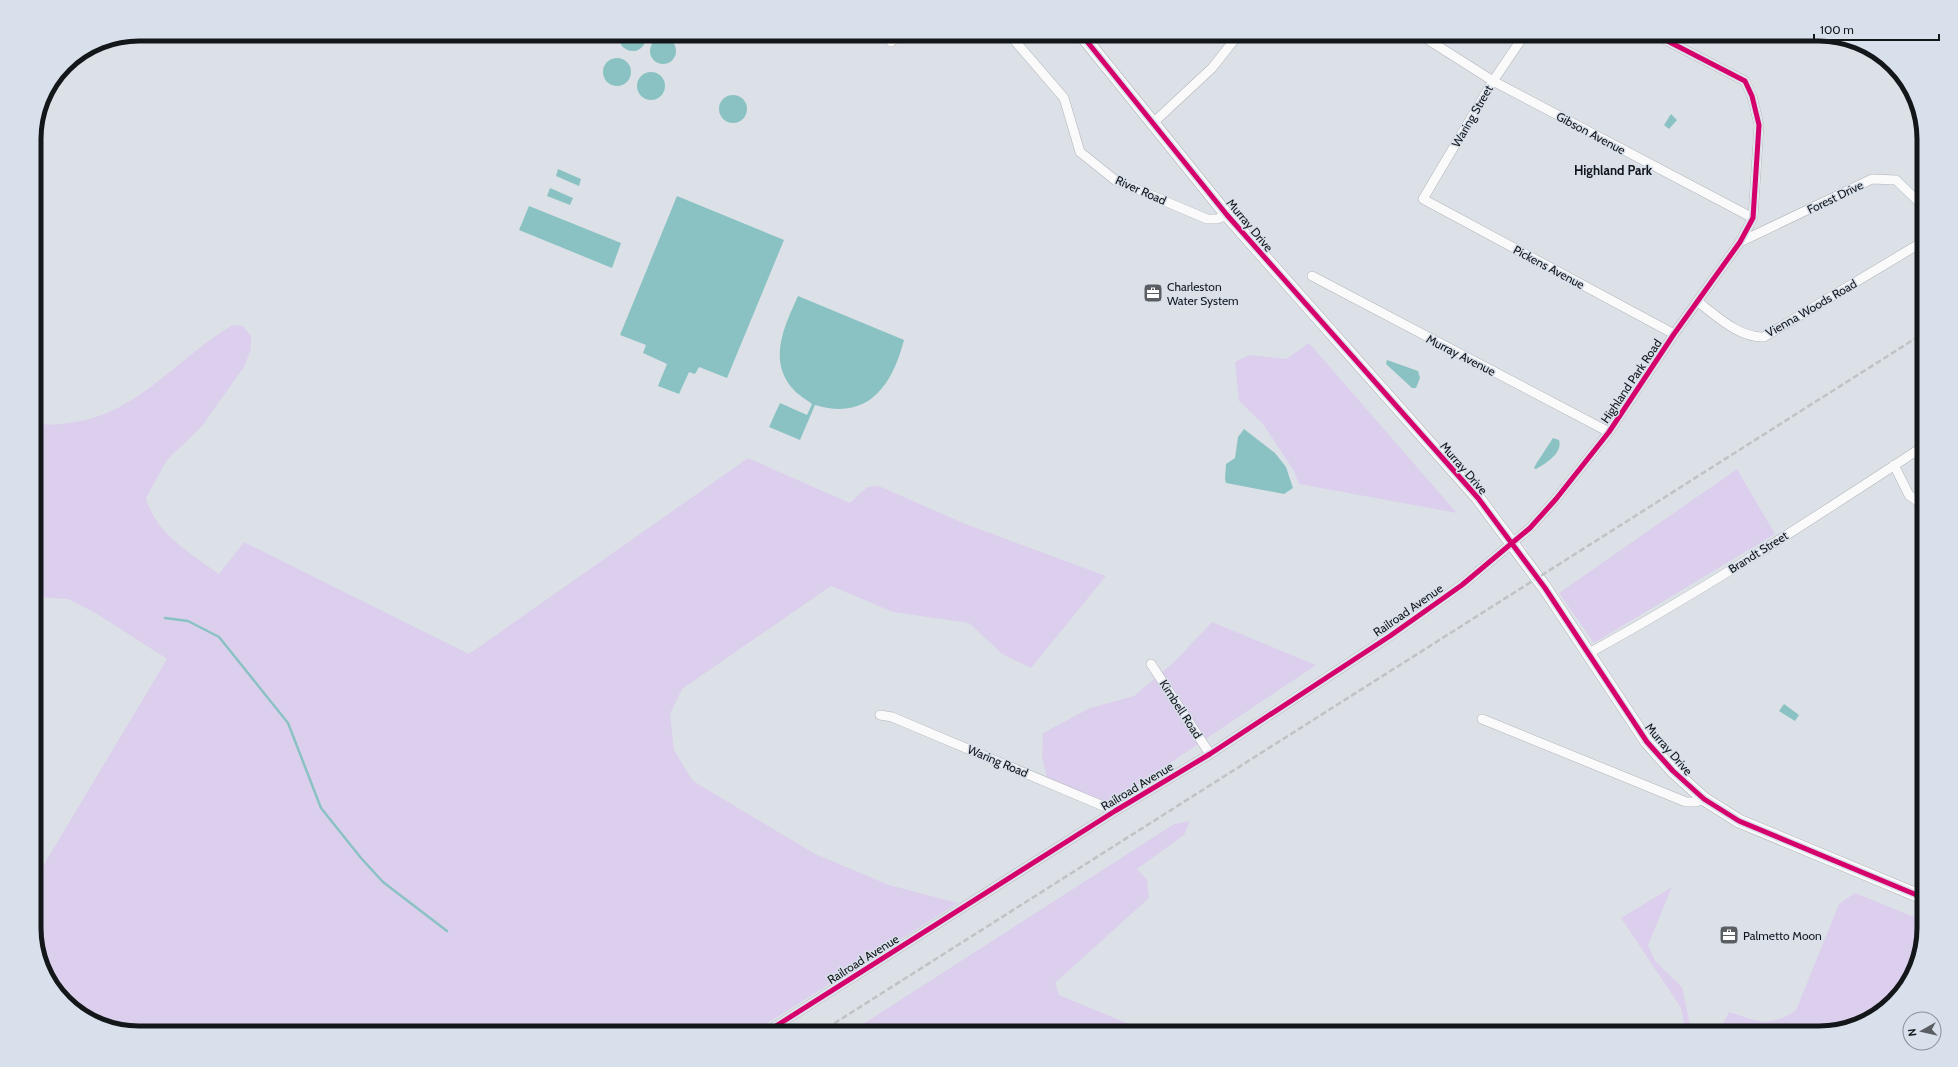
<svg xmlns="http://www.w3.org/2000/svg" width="1958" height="1067" viewBox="0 0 1958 1067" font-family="Cabin,sans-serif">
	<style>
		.green { fill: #dccfed }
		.water { fill: #8ac2c3 }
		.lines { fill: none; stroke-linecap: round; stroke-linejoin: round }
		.stream { stroke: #8ac2c3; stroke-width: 2.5 }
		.street-casing { stroke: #b1b4b9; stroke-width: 10 }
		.secondary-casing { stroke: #b1b4b9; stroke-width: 14 }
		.street { stroke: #fafafb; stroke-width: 9 }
		.secondary { stroke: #fafafb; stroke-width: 13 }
		.rail { stroke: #c0c2c3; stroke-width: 2.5; stroke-dasharray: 6 3; stroke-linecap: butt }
		.cycleway-casing { stroke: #d8e1eb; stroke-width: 8 }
		.cycleway { stroke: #d6006c; stroke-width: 5 }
		.labels { text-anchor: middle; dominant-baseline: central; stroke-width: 3; stroke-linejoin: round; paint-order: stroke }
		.street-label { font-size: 12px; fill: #14171a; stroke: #d8e1eb }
		.poi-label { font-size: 12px; fill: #14171a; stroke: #d8e1eb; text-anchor: start }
		.neighbourhood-label { font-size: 13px; font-weight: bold; fill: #14171a; stroke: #d8e1eb }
		.rim { fill: none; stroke: #14171a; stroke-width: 5 }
	</style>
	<rect width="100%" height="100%" fill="#dce1e7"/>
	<!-- green -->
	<path class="green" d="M233,325l10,1 8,10v13l-7,18 -42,59 -35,34 -21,38c10,36 44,55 73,76l25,-32 225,112 279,-196 102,45 17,-16 12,-1 84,37 143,53 -75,92 -29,-14 -33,-31 -76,-11 -62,-26 -149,103 -12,25 4,36 19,31 122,73 74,31 69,18 -206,130h-612l-47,-11 -41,-36 -18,-51v-54l133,-222 -70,-45 -29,-15 -34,-2v-175c12,4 21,3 33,1 69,-6 110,-66 166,-98z
		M1309,343l148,170 -158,-29 -5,-13 -31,-47 -24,-23 -4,-39 14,-7 37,4z
		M1737,469l38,65 -181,109 -35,-50z
		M1212,622l104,43 -204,137h-7l-58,-24 -5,-20 1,-25 47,-25 44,-12 40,-34z
		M1190,821l-6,14 -47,34 10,11 2,18 -94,85 4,12 92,38h-302l325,-209z
		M1672,887l-24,58 7,16 27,26 10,46h-6l-5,-25 -60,-90z
		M1855,893l69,28 -11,53 -42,45 -52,14h-101l11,-21c30,9 39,17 67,-2l43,-106z"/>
	<!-- water -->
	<path class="water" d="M620,34h25c3,16 -14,23 -24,11z
		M650 51a13 13 0 1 1 26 0a13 13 0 1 1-26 0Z
		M603 72a14 14 0 1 1 28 0a14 14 0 1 1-28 0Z
		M637 86a14 14 0 1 1 28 0a14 14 0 1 1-28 0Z
		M719 109a14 14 0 1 1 28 0a14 14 0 1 1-28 0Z
		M1671,114l6,6 -8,9 -5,-4z
		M558,169l23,10 -2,7 -23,-10z
		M550,188l23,10 -3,7 -23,-9z
		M677,196l107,44 -57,138 -28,-11 -4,7 -6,-2 -10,22 -21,-8 9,-22 -24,-11 3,-8 -26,-10z
		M529,206l92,37 -9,25 -93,-38z
		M798,296l106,44c-12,46 -36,81 -89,65l-15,35 -31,-13 11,-24 27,12 5,-11c-6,-5 -14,-9 -19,-15 -26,-29 -8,-64 5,-93z
		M1387,360l31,11 2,7 -4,10h-4l-26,-24z
		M1244,429l31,24 11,14 7,21 -9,6 -58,-11 -1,-4 1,-15 9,-6 3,-21z
		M1553,438l6,2c4,13 -13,23 -23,29l-2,-1 2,-4z
		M1784,704l15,11 -4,6 -16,-10z"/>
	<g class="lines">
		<!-- stream -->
		<path class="stream" d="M165,618l23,3 31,16 69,86 33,85 40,50 22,24 64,49"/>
		<!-- street casing -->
		<g class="street-casing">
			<path id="street" d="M1009,34l55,64 16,54 35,28 92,39h10l10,-4
				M1419,34l74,47 260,137
				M1525,34l-32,47 -70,118 251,135
				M891,42l8,-8
				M1153,123l59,-55 27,-34
				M1740,242l132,-63 24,1 28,27
				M1312,276l297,156
				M1698,302c19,14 41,36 66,35l160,-96
				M1894,465l15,30 15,11
				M1589,653c115,-63 225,-135 335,-207
				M1151,664l59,90
				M880,715l12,2 223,94
				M1482,719l204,83h10l8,-3
				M765,1033l350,-222 95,-57 180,-118 72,-51 68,-57 26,-29 53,-67 65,-98 66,-92 13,-24 6,-93 -7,-29 -7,-15 -91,-47"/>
		</g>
		<!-- secondary casing -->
		<g class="secondary-casing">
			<path id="secondary" d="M1081,34l146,181 251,283 67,90 102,154 26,29 31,28 35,22 185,77"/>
		</g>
		<!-- street -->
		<use href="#street" class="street"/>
		<!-- secondary -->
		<use href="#secondary" class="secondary"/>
		<!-- rail -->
		<path class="rail" d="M819,1033l1105,-700"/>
		<!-- cycleway casing -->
		<g class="cycleway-casing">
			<path id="cycleway" d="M1081,34l146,181 251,283 67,90 102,154 26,29 31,28 35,22 185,77
				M765,1033l350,-222 95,-57 180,-118 72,-51 68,-57 26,-29 53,-67 65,-98 66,-92 13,-24 6,-93 -7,-29 -7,-15 -91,-47"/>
		</g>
		<!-- cycleway -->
		<use href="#cycleway" class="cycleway"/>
	</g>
	<!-- icons -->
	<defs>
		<g id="office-square" transform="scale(1)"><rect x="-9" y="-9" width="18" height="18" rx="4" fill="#5a5e62" stroke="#d8e1eb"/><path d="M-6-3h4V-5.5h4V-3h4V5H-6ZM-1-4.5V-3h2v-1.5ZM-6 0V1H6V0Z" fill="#fff"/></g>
	</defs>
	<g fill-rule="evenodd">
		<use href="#office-square" x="1153" y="293"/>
		<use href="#office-square" x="1729" y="935"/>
	</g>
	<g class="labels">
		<!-- street labels -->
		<g class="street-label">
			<text transform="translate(1472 116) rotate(-60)">Waring Street</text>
			<text transform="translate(1591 133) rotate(28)">Gibson Avenue</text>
			<text transform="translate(1141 190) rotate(24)">River Road</text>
			<text transform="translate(1835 197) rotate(-26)">Forest Drive</text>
			<text transform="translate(1250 225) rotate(50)">Murray Drive</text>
			<text transform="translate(1549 267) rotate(28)">Pickens Avenue</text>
			<text transform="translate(1811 308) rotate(-30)">Vienna Woods Road</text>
			<text transform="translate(1461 355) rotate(27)">Murray Avenue</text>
			<text transform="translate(1631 381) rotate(-56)">Highland Park Road</text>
			<text transform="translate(1464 468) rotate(49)">Murray Drive</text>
			<text transform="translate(1758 552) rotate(-32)">Brandt Street</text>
			<text transform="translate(1408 610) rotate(-35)">Railroad Avenue</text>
			<text transform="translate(1181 709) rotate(57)">Kimbell Road</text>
			<text transform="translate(1669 749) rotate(49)">Murray Drive</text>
			<text transform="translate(998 761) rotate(23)">Waring Road</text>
			<text transform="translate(1137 786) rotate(-31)">Railroad Avenue</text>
			<text transform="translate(863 959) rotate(-32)">Railroad Avenue</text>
		</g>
		<!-- poi labels -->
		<g class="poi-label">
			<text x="1167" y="286">Charleston<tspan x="1167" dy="14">Water System</tspan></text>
			<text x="1743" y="935">Palmetto Moon</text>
		</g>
		<!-- neighbourhood labels -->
		<g class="neighbourhood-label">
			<text x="1613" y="170">Highland Park</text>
		</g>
	</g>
	<!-- crop -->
	<path d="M0 0H1958V1067H0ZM139 41H1819A98 98 0 0 1 1917 139V928A98 98 0 0 1 1819 1026H139A98 98 0 0 1 41 928V139A98 98 0 0 1 139 41Z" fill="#d8e1eb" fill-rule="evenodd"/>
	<path class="rim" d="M139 41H1819A98 98 0 0 1 1917 139V928A98 98 0 0 1 1819 1026H139A98 98 0 0 1 41 928V139A98 98 0 0 1 139 41Z"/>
	<!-- north arrow -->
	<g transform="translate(1922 1031) rotate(262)"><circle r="19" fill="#d8e1eb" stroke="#8a9097"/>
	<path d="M0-3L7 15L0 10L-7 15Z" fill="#5a5e62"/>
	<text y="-6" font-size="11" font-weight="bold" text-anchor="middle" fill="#14171a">N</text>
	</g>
	<!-- scale -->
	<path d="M1814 34v6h125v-6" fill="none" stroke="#14171a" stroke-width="2"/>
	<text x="1820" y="34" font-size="12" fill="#14171a" stroke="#d8e1eb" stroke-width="3" paint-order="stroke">100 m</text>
</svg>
